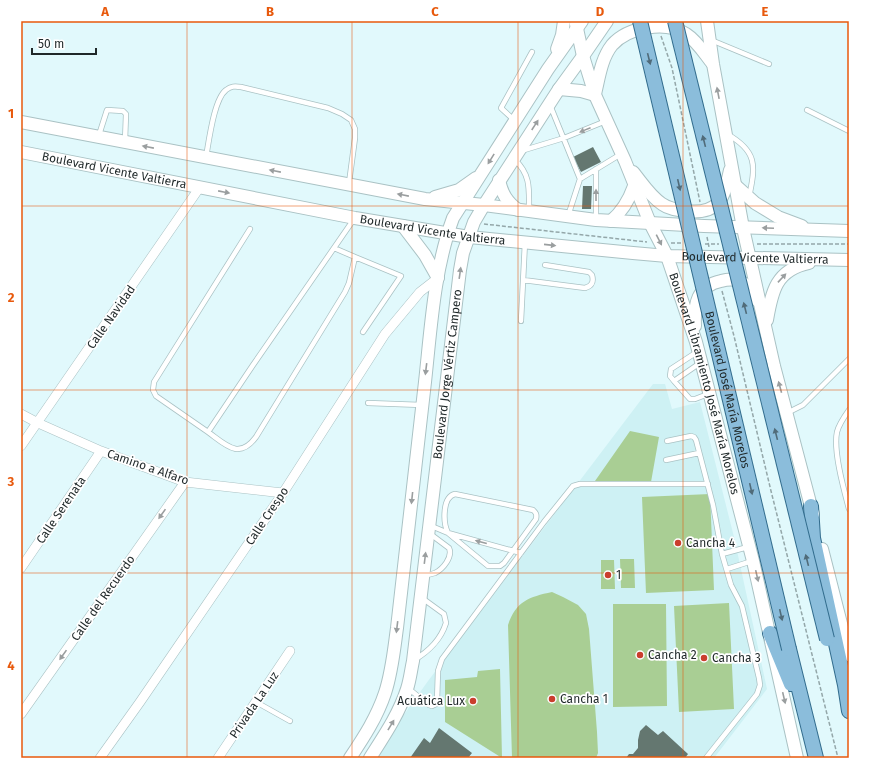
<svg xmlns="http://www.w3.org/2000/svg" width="870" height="779" viewBox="0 0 870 779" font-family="'Fira Sans',sans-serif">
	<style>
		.built { fill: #cef1f4 }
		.green { fill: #a9ce94 }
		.building { fill: #647770 }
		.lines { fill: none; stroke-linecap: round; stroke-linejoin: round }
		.lane-casing { stroke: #aac2c4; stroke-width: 6 }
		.street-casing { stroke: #aac2c4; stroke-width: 10 }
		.secondary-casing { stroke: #aac2c4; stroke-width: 14 }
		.primary-casing { stroke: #326c8d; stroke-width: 16 }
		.path { stroke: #94a7a9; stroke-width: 1.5; stroke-dasharray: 4 2; stroke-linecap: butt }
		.lane { stroke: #fff; stroke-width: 4.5 }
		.street { stroke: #fff; stroke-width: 9 }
		.secondary { stroke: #fff; stroke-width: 12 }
		.primary { stroke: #8bbddb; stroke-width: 14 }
		.primary-bridge-casing { stroke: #326c8d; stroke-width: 16; stroke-linecap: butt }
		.primary-bridge { stroke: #8bbddb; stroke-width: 14 }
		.oneway { fill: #506b79 }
		.oneway2 { fill: #9a9e9f }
		.grid { fill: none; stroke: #e8590c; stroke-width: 1; stroke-opacity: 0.55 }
		.poi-dot { fill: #ca3e2d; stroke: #fff; stroke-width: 1.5 }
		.labels { text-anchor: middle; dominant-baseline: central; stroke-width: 3.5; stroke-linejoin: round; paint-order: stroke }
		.street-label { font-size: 12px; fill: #1f2829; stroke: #fff }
		.poi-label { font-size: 12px; fill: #1f2829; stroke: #fff; text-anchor: start }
		.neatline { fill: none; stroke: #e8590c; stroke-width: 1.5 }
		.grid-label { font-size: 13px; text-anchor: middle; font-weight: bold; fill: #e8590c }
	</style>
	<rect width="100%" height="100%" fill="#e1f9fc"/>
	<!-- built -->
	<path class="built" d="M653,384h12l7,25 28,-7 34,135 33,152 -53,69h-341l55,-77z"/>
	<!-- green -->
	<path class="green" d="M630,431l29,6 -8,45 -56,-1z
		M710,494l4,96 -68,3 -4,-96z
		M620,559h14l1,29h-14z
		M601,560h13l1,29h-14z
		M552,592l11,5 15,8 8,9 3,15 8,103 1,21 -2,5h-84l-4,-133c8,-24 21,-28 44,-33z
		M729,603l5,106 -55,3 -5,-106z
		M613,604h53l1,102 -54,1z
		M500,669l2,89 -57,-36v-42l32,-3 1,-6z"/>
	<!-- building -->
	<path class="building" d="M593,147l8,15 -20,10 -8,-15z
		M583,186h9l-1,23h-9z
		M646,725l12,10 5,-4 25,23 -3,4h-59l3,-4h4l5,-6v-8l2,-9z
		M439,728l33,25 -4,5h-58l14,-20 6,5z"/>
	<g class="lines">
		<!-- lane casing -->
		<g class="lane-casing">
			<path id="lane" d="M711,40l58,24
				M550,105l30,74 -12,37
				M807,110l42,21
				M514,120l-13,-12 31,-56
				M727,134c30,17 29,31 22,63
				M99,135l8,-25 16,1 3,3 -1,27
				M521,151l43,-13 42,-17
				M206,157c3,-16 8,-58 20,-67 5,-4 9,-4 15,-3l87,21 14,6 9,6 4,9v9l-6,45
				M515,160c16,15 14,30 14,50
				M596,169v51
				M580,179l41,-25
				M250,229l-96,153 -1,8 3,6 52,36 45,-67 101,-146
				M355,257l46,19 -38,56
				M523,280l62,8c7,-2 9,-6 7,-13l-3,-3 -44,-7
				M521,321l4,-79
				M697,352l-26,17 -1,7 4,5 26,-18
				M674,381l16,18h5l13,-5
				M368,403l54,2
				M849,410c-5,7 -10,14 -12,22 -4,19 7,58 12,77
				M787,413l16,-8 46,-46
				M208,432c18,13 31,28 48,5l89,-145 4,-9 6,-26 -21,-9
				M667,441l24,-5 3,1 2,3 17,65 9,49 9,31 11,21 17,72 1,7 -3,9 -51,64
				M666,460l33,-7
				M455,494l78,16c3,3 4,4 3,9l-32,44 -4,3h-12l-40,-33c-5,-10 -6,-36 7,-39z
				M429,525l19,8 73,20
				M722,554l26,-7
				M727,569l25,-8
				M425,575c3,0 7,-1 10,-2 8,-4 18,-16 14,-25l-20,-15
				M414,660c14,-8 27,-21 32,-37l-2,-9 -22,-16
				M409,689l20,16 3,1 4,-2 1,-3 1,-30 4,-12 102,-137 29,-36 7,-2h128
				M256,702l34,19"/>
		</g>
		<!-- street casing -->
		<g class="street-casing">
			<path id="street" d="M21,414l17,9 63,28 84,31 98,11
				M21,446l179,-259
				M21,568l80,-117
				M21,714l164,-232
				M100,758l40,-56 143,-209 102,-159 35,-42 18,-14
				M218,758l72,-107"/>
		</g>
		<!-- secondary casing -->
		<g class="secondary-casing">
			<g id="secondary">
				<path d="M707,21l6,43 30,164 31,138 39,148"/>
				<path id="s1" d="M576,24l7,32 12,39 30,66 25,62 17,33 29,86 57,219 44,197"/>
				<path d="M557,49l5,-14 2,-14"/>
				<path d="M559,89l22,2 14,4"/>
				<path d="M595,94c4,-16 6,-35 17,-49 16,-18 54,-25 74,-11 11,7 18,19 26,29"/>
				<path d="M21,122l404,77 59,6 112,15 108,6 145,5"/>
				<path id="s2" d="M21,152l334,66 114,19 164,16 34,3 182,4"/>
				<path d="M633,172c9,11 17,24 29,32 7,5 15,6 23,7 34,4 39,-12 45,-41"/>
				<path d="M499,180c3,14 8,22 19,30"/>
				<path d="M735,185l20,18 23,14 24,9"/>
				<path d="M435,197l24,-7 17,-12"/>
				<path d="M611,221c12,-10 18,-21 23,-35"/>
				<path d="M403,226l22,29 13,23"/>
				<path d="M767,320c5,-29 9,-50 42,-57"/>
				<path d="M695,326c-1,-22 2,-40 26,-45 7,-2 15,-2 21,1 7,4 11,13 16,19"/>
				<path d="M822,549l27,106"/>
				<path d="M350,758c14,-21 27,-41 35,-65 7,-21 9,-43 12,-65 9,-82 18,-164 28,-246 6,-55 9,-112 28,-164l95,-149 34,-48"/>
				<path id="s3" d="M370,758c14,-22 29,-44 37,-69 3,-9 4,-19 6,-28l47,-391 3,-17 11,-31 10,-17 75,-116 24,-33 24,-35"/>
			</g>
		</g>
		<!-- primary casing -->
		<g class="primary-casing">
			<path id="primary" d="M811,506l2,32 32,147 4,26
				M770,633l21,51
				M789,649l27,109"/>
		</g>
		<!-- path -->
		<path class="path" d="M661,36l11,32 28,134
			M484,224l163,18
			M707,237l2,10
			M671,243h10
			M705,244h14
			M757,244h92
			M722,291l12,45 37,155 67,267"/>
		<!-- lane -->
		<use href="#lane" class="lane"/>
		<!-- street -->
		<use href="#street" class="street"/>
		<!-- secondary -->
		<use href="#secondary" class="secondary"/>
		<!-- primary -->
		<use href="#primary" class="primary"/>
		<!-- primary-bridge casing -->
		<g class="primary-bridge-casing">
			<g id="primary-bridge">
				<path id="s4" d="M640,21l149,628"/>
				<path d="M675,21l152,618"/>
			</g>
		</g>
		<!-- primary-bridge -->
		<use href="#primary-bridge" class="primary-bridge"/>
	</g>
	<!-- one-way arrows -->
	<defs><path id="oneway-solid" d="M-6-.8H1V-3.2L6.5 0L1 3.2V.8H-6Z"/></defs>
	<g class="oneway">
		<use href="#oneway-solid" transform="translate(649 59) rotate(76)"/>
		<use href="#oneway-solid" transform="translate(704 141) rotate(-104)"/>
		<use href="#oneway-solid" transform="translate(679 185) rotate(77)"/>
		<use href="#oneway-solid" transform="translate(745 308) rotate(-104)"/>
		<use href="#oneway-solid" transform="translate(776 434) rotate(-104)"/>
		<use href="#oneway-solid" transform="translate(751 489) rotate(77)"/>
		<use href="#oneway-solid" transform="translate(807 560) rotate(-104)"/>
		<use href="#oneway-solid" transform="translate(781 615) rotate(77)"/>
	</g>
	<g class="oneway2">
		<use href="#oneway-solid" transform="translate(718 93) rotate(-101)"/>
		<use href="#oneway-solid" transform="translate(535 125) rotate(-57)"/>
		<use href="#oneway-solid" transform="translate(585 130) rotate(158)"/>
		<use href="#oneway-solid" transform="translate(148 147) rotate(-169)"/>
		<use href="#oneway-solid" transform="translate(491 159) rotate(122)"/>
		<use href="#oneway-solid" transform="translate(275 171) rotate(-169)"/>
		<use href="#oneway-solid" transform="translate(224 192) rotate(11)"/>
		<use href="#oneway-solid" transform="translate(403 195) rotate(-169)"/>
		<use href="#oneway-solid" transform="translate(596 195) rotate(-90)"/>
		<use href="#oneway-solid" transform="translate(768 228) rotate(-178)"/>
		<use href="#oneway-solid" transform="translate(659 240) rotate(63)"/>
		<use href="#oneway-solid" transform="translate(550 245) rotate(6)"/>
		<use href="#oneway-solid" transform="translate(460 273) rotate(-82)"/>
		<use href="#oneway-solid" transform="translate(782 278) rotate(-47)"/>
		<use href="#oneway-solid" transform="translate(426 369) rotate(97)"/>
		<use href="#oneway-solid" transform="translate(780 387) rotate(-105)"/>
		<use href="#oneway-solid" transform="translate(412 498) rotate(96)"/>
		<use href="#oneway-solid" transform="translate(162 514) rotate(125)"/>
		<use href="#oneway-solid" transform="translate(481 542) rotate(-165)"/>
		<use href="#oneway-solid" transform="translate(425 558) rotate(-83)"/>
		<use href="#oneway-solid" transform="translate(757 576) rotate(77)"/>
		<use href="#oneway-solid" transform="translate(397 627) rotate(97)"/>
		<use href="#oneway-solid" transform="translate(63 655) rotate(125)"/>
		<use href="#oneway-solid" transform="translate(784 698) rotate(77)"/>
		<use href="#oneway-solid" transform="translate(391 725) rotate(-59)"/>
	</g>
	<!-- grid -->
	<path class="grid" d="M187,21v737M352,21v737M518,21v737M683,21v737M21,206h828M21,390h828M21,573h828"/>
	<!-- markers -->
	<g class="poi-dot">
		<circle cx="678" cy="543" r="4"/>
		<circle cx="608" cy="575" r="4"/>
		<circle cx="640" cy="655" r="4"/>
		<circle cx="704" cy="658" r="4"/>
		<circle cx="552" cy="699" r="4"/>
		<circle cx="473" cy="701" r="4"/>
	</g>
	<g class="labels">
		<!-- street labels -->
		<g class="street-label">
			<text stroke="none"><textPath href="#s2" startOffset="95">Boulevard Vicente Valtierra</textPath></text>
			<text stroke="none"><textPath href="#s2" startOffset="419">Boulevard Vicente Valtierra</textPath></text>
			<text stroke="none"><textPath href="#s2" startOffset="743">Boulevard Vicente Valtierra</textPath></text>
			<text transform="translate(111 317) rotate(-55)">Calle Navidad</text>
			<text stroke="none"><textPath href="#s3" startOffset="396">Boulevard Jorge Vértiz Campero</textPath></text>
			<text stroke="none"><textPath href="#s1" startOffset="383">Boulevard Libramiento José María Morelos</textPath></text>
			<text stroke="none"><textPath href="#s4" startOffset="379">Boulevard José María Morelos</textPath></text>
			<text transform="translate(148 467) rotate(19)">Camino a Alfaro</text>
			<text transform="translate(61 510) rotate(-56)">Calle Serenata</text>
			<text transform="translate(267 516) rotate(-56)">Calle Crespo</text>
			<text transform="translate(103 598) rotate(-55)">Calle del Recuerdo</text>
			<text transform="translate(254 705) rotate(-56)">Privada La Luz</text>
		</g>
		<!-- poi labels -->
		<g class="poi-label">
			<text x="686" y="543">Cancha 4</text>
			<text x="616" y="575">1</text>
			<text x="648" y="655">Cancha 2</text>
			<text x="712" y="658">Cancha 3</text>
			<text x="560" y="699">Cancha 1</text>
			<text x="465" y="701" text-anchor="end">Acuática Lux</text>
		</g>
	</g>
	<!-- border -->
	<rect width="870" height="779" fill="none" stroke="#ffffff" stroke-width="44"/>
	<!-- scale -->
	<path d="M32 48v6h64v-6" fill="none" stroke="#1f2829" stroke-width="2"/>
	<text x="38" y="48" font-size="12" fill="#1f2829" stroke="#ffffff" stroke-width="3" paint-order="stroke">50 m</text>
	<rect x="22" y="22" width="826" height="735" class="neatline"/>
	<g class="grid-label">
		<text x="105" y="16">A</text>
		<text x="270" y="16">B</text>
		<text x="435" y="16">C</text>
		<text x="600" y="16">D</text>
		<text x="765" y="16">E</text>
		<text x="11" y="118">1</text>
		<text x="11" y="302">2</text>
		<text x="11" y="486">3</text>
		<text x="11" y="670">4</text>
	</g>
</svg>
